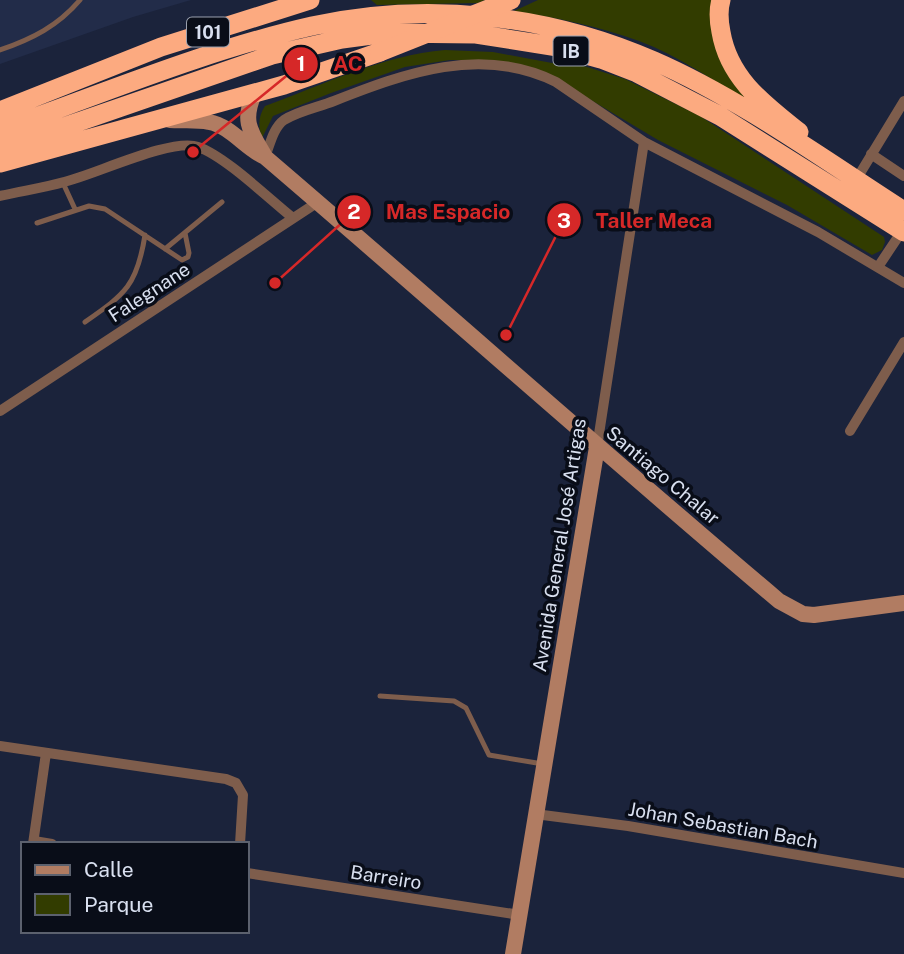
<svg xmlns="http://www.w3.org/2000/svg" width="904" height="954" viewBox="0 0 904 954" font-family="'Public Sans',sans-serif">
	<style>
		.built { fill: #222c49 }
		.green { fill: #323c00 }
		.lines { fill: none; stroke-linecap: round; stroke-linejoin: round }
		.lane { stroke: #7e5d4c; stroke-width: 5 }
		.street { stroke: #7e5d4c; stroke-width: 10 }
		.secondary { stroke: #b17c62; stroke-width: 16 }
		.highway { stroke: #fcaa80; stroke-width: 19 }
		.highway-bridge { stroke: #fcaa80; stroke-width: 19 }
		.labels { text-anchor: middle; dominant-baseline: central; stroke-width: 7; stroke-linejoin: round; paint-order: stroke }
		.shield { fill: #090d18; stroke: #9ba1af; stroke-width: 2 }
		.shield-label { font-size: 18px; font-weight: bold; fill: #d9e0f0 }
		.street-label { font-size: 19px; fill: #d9e0f0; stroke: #090d18 }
		.leader { fill: none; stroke: #d62828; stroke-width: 2.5 }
		.callout-dot { fill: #d62828; stroke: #090d18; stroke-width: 2.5 }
		.mark-label { font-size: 21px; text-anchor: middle; font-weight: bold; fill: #fff }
		.callout-label { font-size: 21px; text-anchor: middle; font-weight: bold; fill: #d62828; stroke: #090d18; stroke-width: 7; stroke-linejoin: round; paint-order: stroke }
	</style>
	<rect width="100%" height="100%" fill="#1b233b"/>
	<!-- built -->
	<path class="built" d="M0,0h191l-58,17 -133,47z"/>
	<!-- green -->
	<path class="green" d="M371,0h114l-7,3 -101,2z
		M538,0h175l39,105c-36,-23 -73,-49 -113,-64 -41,-15 -82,-23 -125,-30z
		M445,50l48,2 59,11 13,-3 60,19 75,37 184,121 1,5 -3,8 -10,5 -85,-50 -129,-65 -109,-65 -59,-15h-40l-45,7 -74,26 -58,23 -11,22c-4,-12 -4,-21 3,-32 58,-21 118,-51 180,-56z"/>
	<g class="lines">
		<!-- lane -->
		<path class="lane" d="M0,50c32,-11 58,-24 80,-50
			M63,183l12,26
			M37,223l52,-17 16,3 77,51 6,-3 1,-4 -4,-20
			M165,249l57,-47
			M85,322c40,-28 52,-36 60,-87
			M380,696l74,5 12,7 23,47 54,9"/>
		<!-- street -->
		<path class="street" d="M871,154l33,22
			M265,157c5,-12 8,-29 19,-37 14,-9 35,-13 50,-19 71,-28 148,-56 222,-19l88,60 174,90 86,51
			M856,180l48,-79
			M0,196c21,-5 43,-8 64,-14 30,-7 109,-45 134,-35 27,9 71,52 95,71
			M878,267l24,-36
			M0,411l318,-209
			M850,431l54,-89
			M597,447l47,-305
			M0,746l226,33 10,4 7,12 -3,49
			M535,814l93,12 276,47
			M34,841l18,3
			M33,844l13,-91
			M247,873l273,42"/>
		<!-- secondary -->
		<path class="secondary" d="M254,94c-12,27 -4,37 10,61
			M170,120c12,1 26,-1 39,2 22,4 36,26 56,35 172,147 341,298 514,444l24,13 11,1 90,-12
			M513,954l84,-507"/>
		<!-- highway -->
		<path class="highway" d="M721,0c-3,10 -2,22 0,32 8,47 43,72 78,100
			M0,111l161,-64 149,-47
			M0,130c102,-36 206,-80 312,-104 114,-25 235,-12 342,35 85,37 172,100 250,150
			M0,149l272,-94 70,-16 45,-6 89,1 82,13 43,12 36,14 83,43 184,116
			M0,163l284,-78 96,-33"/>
		<!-- highway-bridge -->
		<path class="highway-bridge" d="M380,52l131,-52"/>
	</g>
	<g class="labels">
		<!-- shield labels -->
		<g class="shield">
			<rect x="187" y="17.5" width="42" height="29" rx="5"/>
			<rect x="553.5" y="36.5" width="35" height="29" rx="5"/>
		</g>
		<g class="shield-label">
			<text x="208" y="32">101</text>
			<text x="571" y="51">IB</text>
		</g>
		<!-- street labels -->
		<g class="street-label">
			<text transform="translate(149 292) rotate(-33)">Falegnane</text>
			<text transform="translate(663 475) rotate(40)">Santiago Chalar</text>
			<text transform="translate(559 545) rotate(-81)">Avenida General José Artigas</text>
			<text transform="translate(723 825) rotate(10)">Johan Sebastian Bach</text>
			<text transform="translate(386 877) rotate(9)">Barreiro</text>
		</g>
	</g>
	<!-- callouts -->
	<path class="leader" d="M193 152L301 64M275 283L354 212M506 335L564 220"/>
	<g class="callout-dot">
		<circle cx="193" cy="152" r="7"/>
		<circle cx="275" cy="283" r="7"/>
		<circle cx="506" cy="335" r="7"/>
		<circle cx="301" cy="64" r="18"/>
		<circle cx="354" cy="212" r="18"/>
		<circle cx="564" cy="220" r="18"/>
	</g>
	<g class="mark-label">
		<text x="301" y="71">1</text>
		<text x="354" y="219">2</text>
		<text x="564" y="228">3</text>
	</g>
	<g class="callout-label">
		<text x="348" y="71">AC</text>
		<text x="448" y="219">Mas Espacio</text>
		<text x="654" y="228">Taller Meca</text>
	</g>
	<!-- legend -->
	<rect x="21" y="842" width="228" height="91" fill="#090d18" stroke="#5c616e" stroke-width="2"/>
	<rect x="35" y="865" width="35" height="10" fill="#b17c62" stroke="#5c616e" stroke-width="2"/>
	<text x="84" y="877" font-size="21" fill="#d9e0f0">Calle</text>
	<rect x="35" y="894" width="35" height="21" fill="#323c00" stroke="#5c616e" stroke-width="2"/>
	<text x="84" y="912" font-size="21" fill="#d9e0f0">Parque</text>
</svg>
